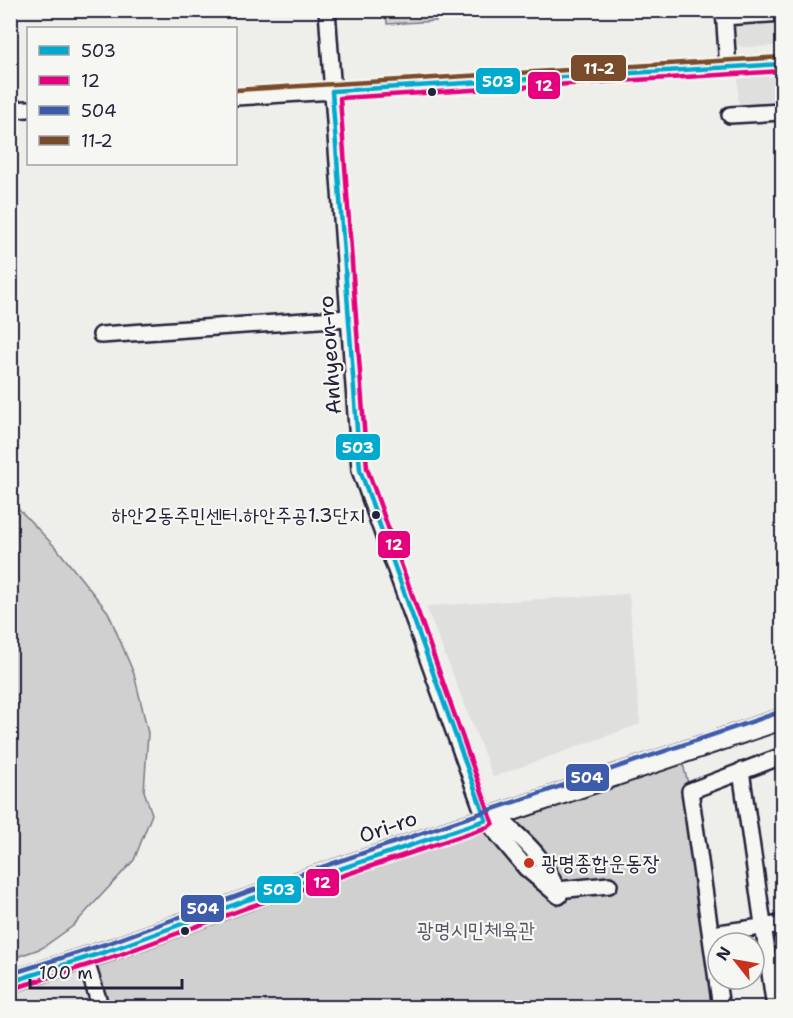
<svg xmlns="http://www.w3.org/2000/svg" width="793" height="1018" viewBox="0 0 793 1018" font-family="'Shantell Sans','Poor Story',sans-serif">
	<style>
		.built { fill: #dfdfde }
		.green { fill: #d0d0d1; stroke: #797986; stroke-width: 1.5 }
		.lines { fill: none; stroke-linecap: round; stroke-linejoin: round }
		.minor-casing { stroke: #22223b; stroke-width: 20 }
		.major-casing { stroke: #22223b; stroke-width: 24 }
		.minor { stroke: #f6f6f2; stroke-width: 15 }
		.major { stroke: #f6f6f2; stroke-width: 20 }
		.bus-1-casing { stroke: #f6f6f2; stroke-width: 9 }
		.bus-2-casing { stroke: #f6f6f2; stroke-width: 9 }
		.bus-3-casing { stroke: #f6f6f2; stroke-width: 9 }
		.bus-4-casing { stroke: #f6f6f2; stroke-width: 9 }
		.bus-1 { stroke: #00a9ce; stroke-width: 4.5 }
		.bus-2 { stroke: #e5007d; stroke-width: 4.5 }
		.bus-3 { stroke: #3d5bab; stroke-width: 4.5 }
		.bus-4 { stroke: #7a4b2a; stroke-width: 4.5 }
		.bus-dot { fill: #22223b; stroke: #f6f6f2; stroke-width: 2 }
		.poi-dot { fill: #c8321e; stroke: #f6f6f2; stroke-width: 2 }
		.labels { text-anchor: middle; dominant-baseline: central; stroke-width: 4.5; stroke-linejoin: round; paint-order: stroke }
		.bus-label { font-size: 20px; fill: #22223b; stroke: #f6f6f2; text-anchor: end }
		.street-label { font-size: 21px; fill: #22223b; stroke: #f6f6f2 }
		.poi-label { font-size: 21px; fill: #22223b; stroke: #f6f6f2; text-anchor: start }
		.park-label { font-size: 21px; fill: #565668; stroke: #f6f6f2 }
		.line-badge { stroke: #f6f6f2; stroke-width: 2 }
		.badge-label { font-size: 16px; text-anchor: middle; font-weight: bold; fill: #fff }
	</style>
	<rect width="100%" height="100%" fill="#eeeeeb"/>
	<filter id="ink" filterUnits="userSpaceOnUse"><feTurbulence type="fractalNoise" baseFrequency=".0167" numOctaves="2"/><feDisplacementMap in="SourceGraphic" scale="12" xChannelSelector="R" yChannelSelector="G"/><feConvolveMatrix kernelMatrix="1 2 1 2 8 2 1 2 1" color-interpolation-filters="sRGB"/></filter>
	<g filter="url(#ink)">
		<!-- built -->
		<path class="built" d="M782,17v29l-40,1 -6,-4 -1,-17 6,-7z
			M782,72v35l-39,1 -5,-7v-21l7,-7z
			M629,594l11,130 -147,53 -67,-171z
			M85,959l16,48h-90l-1,-25z"/>
		<!-- green -->
		<path class="green" d="M386,11h49l1,10 -49,3z
			M11,501l47,49 50,62 26,62 8,33 6,26 -4,58 8,23 -18,46 -61,66 -31,22 -31,11z
			M680,753l10,38 31,216h-620l-16,-48z"/>
		<g class="lines">
			<!-- minor casing -->
			<g class="minor-casing">
				<path id="minor" d="M327,10l33,460 126,350 40,48 33,28
					M724,10l4,58
					M724,17l58,-4
					M236,97l546,-33
					M10,110l18,-1
					M730,115l52,-3
					M101,335l247,-17
					M741,771l34,237
					M497,816c28,26 48,40 61,78
					M557,890l52,-5
					M712,934l70,-10
					M85,959l16,49
					M721,1008l-31,-217 92,-35"/>
			</g>
			<!-- major casing -->
			<g class="major-casing">
				<path id="major" d="M10,982l104,-33 133,-49 535,-181"/>
			</g>
			<!-- minor -->
			<use href="#minor" class="minor"/>
			<!-- major -->
			<use href="#major" class="major"/>
			<!-- bus-1 casing -->
			<g class="bus-1-casing">
				<path id="bus-1" d="M10,982l104,-33 133,-49 239,-80 -126,-350 -28,-379 450,-27"/>
			</g>
			<!-- bus-2 casing -->
			<g class="bus-2-casing">
				<path id="bus-2" d="M12,989l104,-33 133,-49 239,-80 5,-4 -126,-355 -27,-370 442,-27"/>
			</g>
			<!-- bus-3 casing -->
			<g class="bus-3-casing">
				<path id="bus-3" d="M10,974l102,-32 133,-49 535,-181"/>
			</g>
			<!-- bus-4 casing -->
			<g class="bus-4-casing">
				<path id="bus-4" d="M236,90l546,-33"/>
			</g>
			<!-- bus-1 -->
			<use href="#bus-1" class="bus-1"/>
			<!-- bus-2 -->
			<use href="#bus-2" class="bus-2"/>
			<!-- bus-3 -->
			<use href="#bus-3" class="bus-3"/>
			<!-- bus-4 -->
			<use href="#bus-4" class="bus-4"/>
		</g>
	</g>
	<!-- markers -->
	<g class="bus-dot">
		<circle cx="432" cy="92" r="5"/>
		<circle cx="376" cy="515" r="5"/>
		<circle cx="185" cy="931" r="5"/>
	</g>
	<circle class="poi-dot" cx="529" cy="863" r="6"/>
	<g class="labels">
		<!-- bus labels -->
		<g class="bus-label">
			<text x="365" y="515">하안2동주민센터.하안주공1.3단지</text>
		</g>
		<!-- street labels -->
		<g class="street-label">
			<text transform="translate(330 355) rotate(-94)">Anhyeon-ro</text>
			<text transform="translate(388 827) rotate(-19)">Ori-ro</text>
		</g>
		<!-- poi labels -->
		<g class="poi-label">
			<text x="541" y="863">광명종합운동장</text>
		</g>
		<!-- park labels -->
		<g class="park-label">
			<text x="476" y="930">광명시민체육관</text>
		</g>
	</g>
	<g class="line-badge">
		<rect x="570" y="54" width="57" height="28" rx="6" fill="#7a4b2a"/>
		<rect x="475" y="67" width="46" height="28" rx="6" fill="#00a9ce"/>
		<rect x="527" y="71" width="34" height="29" rx="6" fill="#e5007d"/>
		<rect x="335" y="433" width="46" height="28" rx="6" fill="#00a9ce"/>
		<rect x="377" y="530" width="34" height="29" rx="6" fill="#e5007d"/>
		<rect x="565" y="763" width="45" height="29" rx="6" fill="#3d5bab"/>
		<rect x="305" y="868" width="35" height="29" rx="6" fill="#e5007d"/>
		<rect x="256" y="875" width="46" height="29" rx="6" fill="#00a9ce"/>
		<rect x="180" y="894" width="45" height="29" rx="6" fill="#3d5bab"/>
	</g>
	<g class="badge-label">
		<text x="599" y="74">11-2</text>
		<text x="498" y="87">503</text>
		<text x="544" y="91">12</text>
		<text x="358" y="453">503</text>
		<text x="394" y="550">12</text>
		<text x="587" y="783">504</text>
		<text x="322" y="888">12</text>
		<text x="279" y="895">503</text>
		<text x="203" y="914">504</text>
	</g>
	<!-- margin -->
	<rect width="793" height="1018" fill="none" stroke="#f6f6f2" stroke-width="36"/>
	<rect x="18" y="18" width="757" height="982" fill="none" stroke="#22223b" stroke-width="2" filter="url(#ink)"/>
	<!-- legend -->
	<rect x="27" y="27" width="210" height="138" fill="#f6f6f2" stroke="#a1a1a9" stroke-width="1.5"/>
	<rect x="39" y="46" width="30" height="9" fill="#00a9ce" stroke="#a1a1a9" stroke-width="1.5"/>
	<text x="81" y="57" font-size="18" fill="#22223b">503</text>
	<rect x="39" y="76" width="30" height="9" fill="#e5007d" stroke="#a1a1a9" stroke-width="1.5"/>
	<text x="81" y="87" font-size="18" fill="#22223b">12</text>
	<rect x="39" y="106" width="30" height="9" fill="#3d5bab" stroke="#a1a1a9" stroke-width="1.5"/>
	<text x="81" y="117" font-size="18" fill="#22223b">504</text>
	<rect x="39" y="136" width="30" height="9" fill="#7a4b2a" stroke="#a1a1a9" stroke-width="1.5"/>
	<text x="81" y="147" font-size="18" fill="#22223b">11-2</text>
	<!-- north arrow -->
	<g transform="translate(736 961) rotate(301)"><circle r="28" fill="#f6f6f2" stroke="#a1a1a9" stroke-width="1.5"/>
	<path d="M0-4.5L10 22L0 15L-10 22Z" fill="#c8321e"/>
	<text y="-9" font-size="16" font-weight="bold" text-anchor="middle" fill="#22223b">N</text>
	</g>
	<!-- scale -->
	<path d="M30 979v9h152v-9" fill="none" stroke="#22223b" stroke-width="3"/>
	<text x="39" y="979" font-size="18" fill="#22223b" stroke="#f6f6f2" stroke-width="4.5" paint-order="stroke">100 m</text>
</svg>
